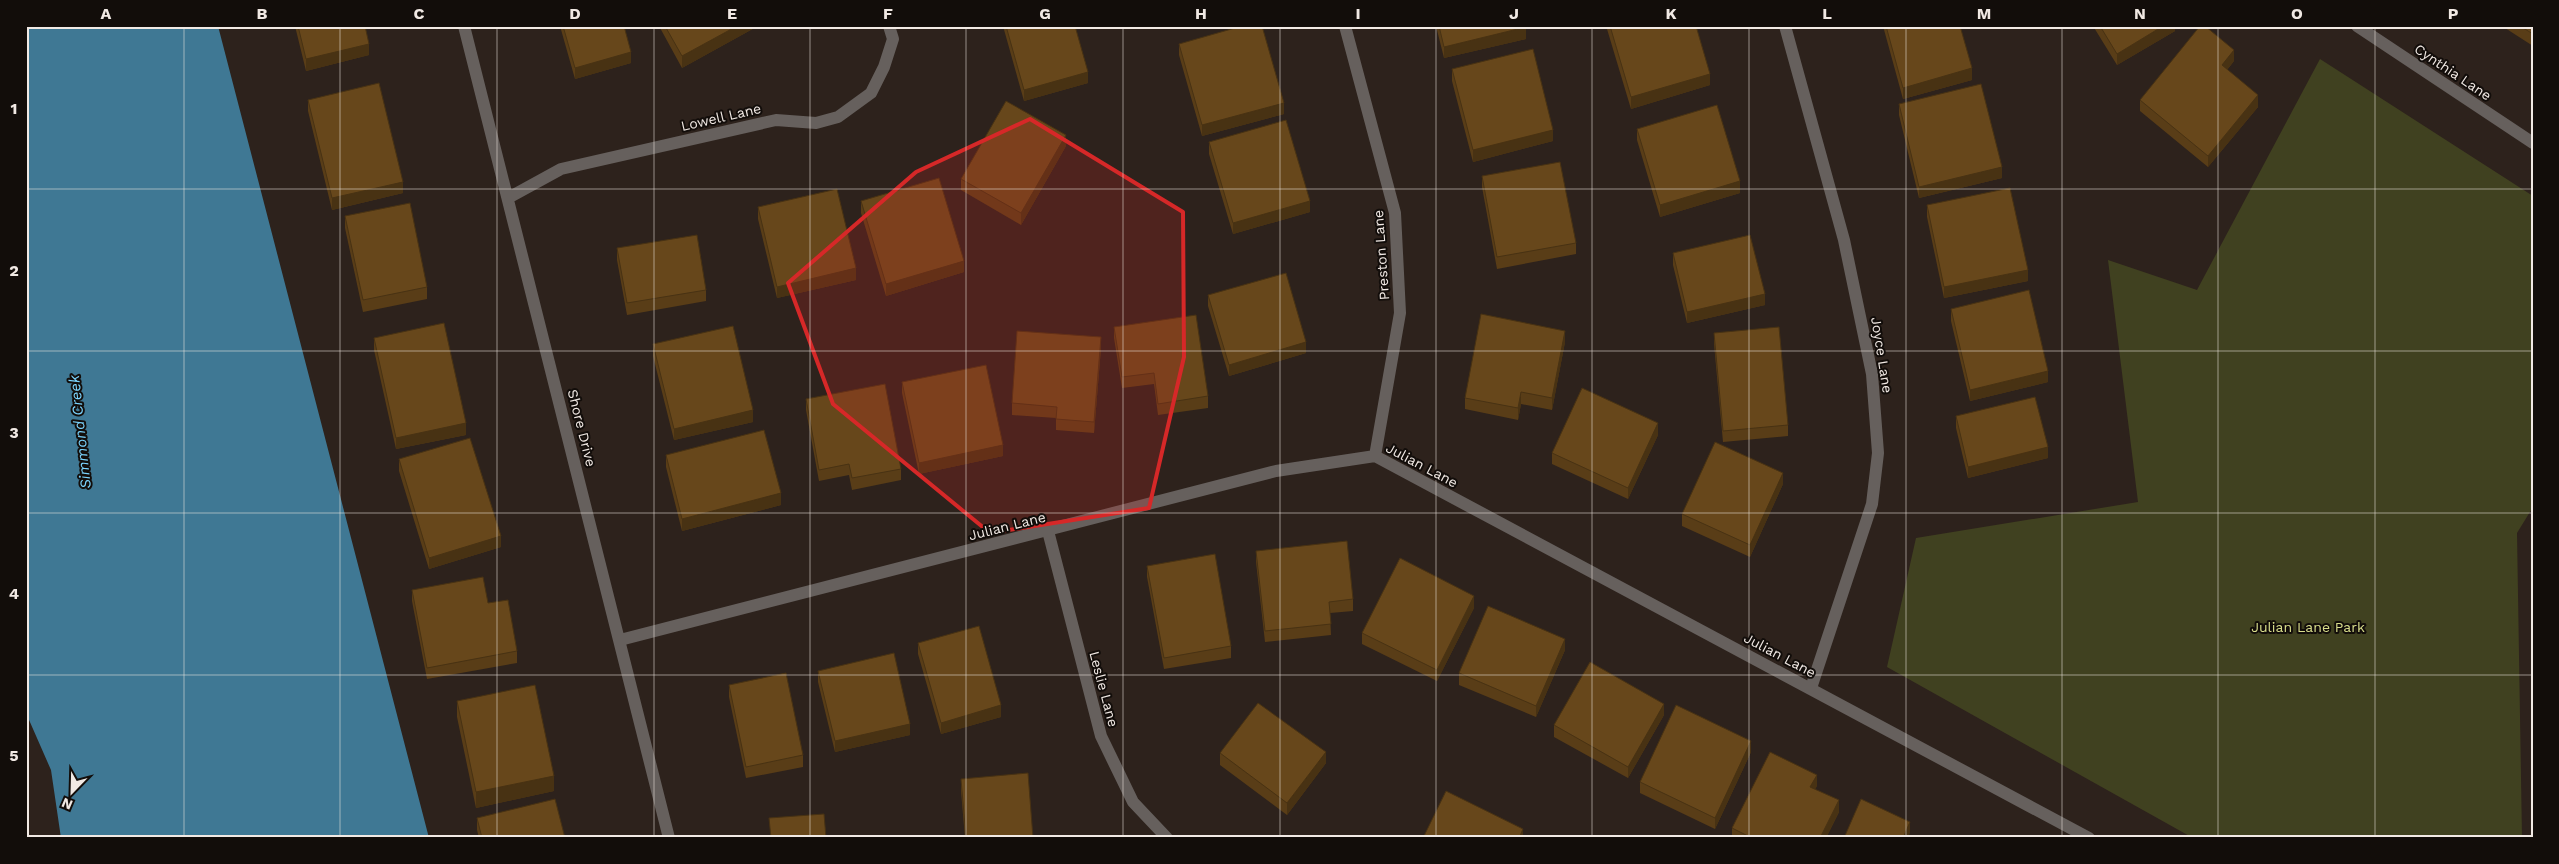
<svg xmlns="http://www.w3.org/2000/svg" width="2559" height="864" viewBox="0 0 2559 864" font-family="'Work Sans',sans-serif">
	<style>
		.green { fill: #404120 }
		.water { fill: #3f7894 }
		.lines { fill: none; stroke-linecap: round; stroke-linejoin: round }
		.minor { stroke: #66605d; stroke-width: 12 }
		.wall { fill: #593d17 }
		.shaded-wall { fill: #483213 }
		.building { fill: #67471b; stroke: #483213 }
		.marked { fill: #d62828; fill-opacity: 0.2; stroke: #d62828; stroke-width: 4; stroke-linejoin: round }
		.grid { fill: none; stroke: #f1e9e4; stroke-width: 1; stroke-opacity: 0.55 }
		.labels { text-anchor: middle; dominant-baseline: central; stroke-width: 4; stroke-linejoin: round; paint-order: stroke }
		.street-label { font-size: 14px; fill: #f1e9e4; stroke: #120d0a }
		.park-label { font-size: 14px; fill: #d9de8c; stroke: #120d0a }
		.water-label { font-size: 15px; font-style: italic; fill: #7bd4fe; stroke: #120d0a }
		.neatline { fill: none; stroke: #f1e9e4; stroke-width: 2 }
		.grid-label { font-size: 16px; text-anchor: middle; font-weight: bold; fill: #f1e9e4 }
	</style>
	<rect width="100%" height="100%" fill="#2d221c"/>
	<!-- green -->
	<path class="green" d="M2320,59l213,137v311l-16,26 5,305h-329l-306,-171 29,-129 222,-36 -30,-242 89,30z"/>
	<!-- water -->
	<path class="water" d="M26,26h192l211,812h-368l-10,-68 -25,-57z"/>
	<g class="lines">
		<!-- minor -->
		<path class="minor" d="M464,26l205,812
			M1345,26l50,187 5,100 -25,143
			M1785,26l59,214 28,134 6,79 -6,51 -61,184
			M2357,26l176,117
			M508,198l53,-29 215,-49 40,3 22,-6 33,-24 13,-26 9,-28 -4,-13
			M1048,531l53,205 32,66 34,36
			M620,640l656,-169 99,-15 714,382"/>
	</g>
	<!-- wall -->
	<path class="wall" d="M295,26h70l4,29 -63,16z
		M560,26h64l7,37 -56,16z
		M659,26h99l-76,42z
		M1003,26h72l13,57 -64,18z
		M1436,26h89l1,13 -82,19z
		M1607,26h89l14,59 -79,24 -24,-80z
		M1883,26h77l12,54 -69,19z
		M2093,26h82v5l-58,34z
		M2502,26h31v20z
		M1179,44l105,70 -82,22 -23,-81z
		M2234,61l-7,9 31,37 -50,60 -68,-56v-11z
		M1452,69l101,72 -80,21 -21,-81z
		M308,100l95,93 -71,17 -24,-99z
		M1899,104l103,74 -83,20 -20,-83z
		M1637,129l103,64 -80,24 -23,-77z
		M1209,142l101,70 -77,22 -24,-80z
		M1066,146l-45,79 -60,-35v-11z
		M1482,176l94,67v11l-79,15 -15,-82z
		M861,201l103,71 -78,24 -25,-83z
		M1927,205l101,76 -84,17 -17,-81z
		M758,207l98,73 -79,18 -19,-79z
		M345,216l82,71v12l-64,13 -18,-84z
		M617,248l89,42v11l-79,14 -10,-55z
		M1673,253l92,52 -78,18 -14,-58z
		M1208,295l98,58 -77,23 -21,-70z
		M1951,309l97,73 -78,19 -19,-80z
		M1114,327l94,69v12l-50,7 -4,-31 -32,4 -8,-50z
		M1714,333l74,92v11l-65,6 -9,-98z
		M374,338l92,97 -70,14 -22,-99z
		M1565,342l-13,68 -31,-6 -3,16 -53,-11v-11z
		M653,344l100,78 -79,18 -21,-84z
		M1101,348l-7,85 -38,-3v-12l-44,-3v-12z
		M902,382l101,74 -84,18 -17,-81z
		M806,399l95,70v11l-49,10 -3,-15 -30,6 -13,-71z
		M1956,416l92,42 -80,20 -12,-50z
		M1658,435l-30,64 -76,-35v-11z
		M666,455l115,50 -99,26 -16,-64z
		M399,459l102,88 -72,22 -30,-98z
		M1783,484l-33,73 -68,-31v-12z
		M1256,551l97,48v12l-23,2 1,22 -66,7 -9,-80z
		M1147,566l84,80v12l-67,11 -17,-92z
		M412,590l76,13 29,48v12l-90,16 -15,-78z
		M1474,608l-37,73 -75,-37v-11z
		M918,643l83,74 -60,17 -23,-80z
		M1565,650l-29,67 -77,-32v-12z
		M818,671l92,64 -75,17 -17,-70z
		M729,685l74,70v12l-57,11 -17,-81z
		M457,701l97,90 -78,17 -19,-91z
		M1664,715l-36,63 -74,-41v-12z
		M1751,752l-36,77 -75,-36v-11z
		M1220,753l106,10 -39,52 -67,-50z
		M961,779l72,59h-68l-4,-47z
		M1817,786l-2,3 24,23 -13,26h-94v-10z
		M477,818l88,20h-86l-2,-8z"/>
	<!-- shaded-wall -->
	<path class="shaded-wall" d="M737,26h21l-76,42v-12z
		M2163,26h12v5l-58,34v-11z
		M1526,27v12l-82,19v-11z
		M369,44v11l-63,16v-12z
		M2234,50v11l-12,15v-11z
		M631,52v11l-56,16v-11z
		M1972,68v12l-69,19v-11z
		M1088,72v11l-64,18v-11z
		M1710,74v11l-79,24v-12z
		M2258,95v12l-50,60v-11z
		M1284,103v11l-82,22v-11z
		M1553,130v11l-80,21v-12z
		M1066,135v11l-45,79v-12z
		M2002,167v11l-83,20v-11z
		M1740,181v12l-80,24v-12z
		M403,182v11l-71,17v-12z
		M1310,201v11l-77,22v-11z
		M964,261v11l-78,24v-12z
		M856,268v12l-79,18v-11z
		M2028,270v11l-84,17v-11z
		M1765,294v11l-78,18v-11z
		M1565,331v11l-13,68v-12z
		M1101,337v11l-7,85v-11z
		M1306,342v11l-77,23v-11z
		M2048,371v11l-78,19v-11z
		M1521,392v12l-3,16v-12z
		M753,410v12l-79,18v-11z
		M466,423v12l-70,14v-11z
		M1658,423v12l-30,64v-11z
		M1003,445v11l-84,18v-11z
		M2048,447v11l-80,20v-11z
		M1783,473v11l-33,73v-12z
		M781,493v12l-99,26v-12z
		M501,536v11l-72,22v-11z
		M1474,596v12l-37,73v-11z
		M1565,639v11l-29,67v-11z
		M1664,704v11l-36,63v-11z
		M1001,705v12l-60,17v-11z
		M910,724v11l-75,17v-11z
		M1751,741v11l-36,77v-11z
		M1326,752v11l-39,52v-12z
		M1817,775v11l-7,12v-11z
		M554,776v15l-78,17v-16z
		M1839,800v12l-13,26h-6z
		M1910,822v11l-2,5h-5z
		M1523,829v9h-4z"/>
	<!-- building -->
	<path class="building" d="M298,26h67l4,18 -63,15z
		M563,26h61l7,26 -56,16z
		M665,26h72l-55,30z
		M1006,26h69l13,46 -64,18z
		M1242,26h20l22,77 -82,22 -23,-81z
		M1439,26h86l1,1 -82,20z
		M1610,26h86l14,48 -79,23z
		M1886,26h74l12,42 -69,20z
		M2100,26h63l-46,28z
		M2200,26h5l29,24 -12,15 36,30 -50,61 -68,-56z
		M2520,26h13v8z
		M1533,49l20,81 -80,20 -21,-81z
		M379,83l24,99 -71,16 -24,-98z
		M1981,84l21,83 -83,20 -20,-83z
		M1006,101l60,34 -45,78 -60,-34z
		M1717,105l23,76 -80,24 -23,-76z
		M1286,120l24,81 -77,22 -24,-81z
		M1560,162l16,81 -79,14 -15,-81z
		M939,178l25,83 -78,23 -25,-83z
		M2010,188l18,82 -84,17 -17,-82z
		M837,189l19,79 -79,19 -19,-80z
		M410,203l17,84 -64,13 -18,-84z
		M697,235l9,55 -79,13 -10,-55z
		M1750,235l15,59 -78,18 -14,-59z
		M1286,273l20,69 -77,23 -21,-70z
		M2029,290l19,81 -78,19 -19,-81z
		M1481,314l84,17 -13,67 -31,-6 -3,16 -53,-10z
		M1196,315l12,81 -50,8 -4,-31 -32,4 -8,-50z
		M444,323l22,100 -70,15 -22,-100z
		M733,326l20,84 -79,19 -21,-85z
		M1779,327l9,98 -65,6 -9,-98z
		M1017,331l84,6 -7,85 -38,-3 1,-12 -45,-4z
		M986,365l17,80 -84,18 -17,-81z
		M885,384l16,85 -49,9 -3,-14 -30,6 -13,-71z
		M1582,388l76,35 -30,65 -76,-35z
		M2035,397l13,50 -80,20 -12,-51z
		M764,430l17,63 -99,26 -16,-64z
		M470,438l31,98 -72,22 -30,-99z
		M1715,442l68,31 -33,72 -68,-31z
		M1347,541l6,58 -24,3 2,22 -66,7 -9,-80z
		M1215,554l16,92 -67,12 -17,-92z
		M1400,558l74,38 -37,74 -75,-37z
		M483,577l5,26 20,-3 9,51 -90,17 -15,-78z
		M1488,606l77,33 -29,67 -77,-33z
		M979,626l22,79 -60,18 -23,-80z
		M894,653l16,71 -75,17 -17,-70z
		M1590,662l74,42 -36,63 -74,-42z
		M786,673l17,82 -57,12 -17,-82z
		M535,685l19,91 -78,16 -19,-91z
		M1258,703l68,49 -39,51 -67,-50z
		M1676,705l75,36 -36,77 -75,-36z
		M1770,752l47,23 -7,12 29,13 -19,38h-68l-20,-10z
		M1028,773l5,65h-67l-5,-59z
		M1446,791l77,38 -4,9h-96z
		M555,799l10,39h-83l-5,-20z
		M1861,799l49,23 -7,16h-59z
		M824,814l2,24h-55l-2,-20z"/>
	<!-- marked area -->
	<path class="marked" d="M1030,119l153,93 1,145 -35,151 -159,25 -157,-129 -45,-121 128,-111z"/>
	<!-- grid -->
	<path class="grid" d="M184,26v812M340,26v812M497,26v812M654,26v812M810,26v812M966,26v812M1123,26v812M1280,26v812M1436,26v812M1592,26v812M1749,26v812M1906,26v812M2062,26v812M2218,26v812M2375,26v812M26,189h2507M26,351h2507M26,513h2507M26,675h2507"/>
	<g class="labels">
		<!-- street labels -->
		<g class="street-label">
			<text transform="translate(2453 72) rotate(34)">Cynthia Lane</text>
			<text transform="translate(721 117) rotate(-13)">Lowell Lane</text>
			<text transform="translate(1381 255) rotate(-94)">Preston Lane</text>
			<text transform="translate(1882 355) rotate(81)">Joyce Lane</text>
			<text transform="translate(582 428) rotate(76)">Shore Drive</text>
			<text transform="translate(1422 465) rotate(28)">Julian Lane</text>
			<text transform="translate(1007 526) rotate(-14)">Julian Lane</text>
			<text transform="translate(1780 655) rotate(28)">Julian Lane</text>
			<text transform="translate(1104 689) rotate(75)">Leslie Lane</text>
		</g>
		<!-- park labels -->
		<g class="park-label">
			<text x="2308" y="627">Julian Lane Park</text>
		</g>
		<!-- water labels -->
		<g class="water-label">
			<text transform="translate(80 432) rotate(-96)">Simmond Creek</text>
		</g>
	</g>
	<!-- border -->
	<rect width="2559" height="864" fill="none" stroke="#120d0a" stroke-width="55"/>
	<!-- north arrow -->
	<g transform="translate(72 792) rotate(203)" stroke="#120d0a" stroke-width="4" paint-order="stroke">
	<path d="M0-4L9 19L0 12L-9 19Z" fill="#f1e9e4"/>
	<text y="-8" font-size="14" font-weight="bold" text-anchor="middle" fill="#f1e9e4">N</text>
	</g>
	<rect x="28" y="28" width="2504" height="808" class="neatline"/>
	<g class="grid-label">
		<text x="106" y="19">A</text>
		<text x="262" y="19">B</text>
		<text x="419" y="19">C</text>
		<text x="575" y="19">D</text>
		<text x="732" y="19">E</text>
		<text x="888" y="19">F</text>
		<text x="1045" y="19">G</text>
		<text x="1201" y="19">H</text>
		<text x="1358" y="19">I</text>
		<text x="1514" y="19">J</text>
		<text x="1671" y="19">K</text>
		<text x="1827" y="19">L</text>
		<text x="1984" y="19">M</text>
		<text x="2140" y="19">N</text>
		<text x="2297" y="19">O</text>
		<text x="2453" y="19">P</text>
		<text x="14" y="114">1</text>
		<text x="14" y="276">2</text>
		<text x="14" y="438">3</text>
		<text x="14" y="599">4</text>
		<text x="14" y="761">5</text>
	</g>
</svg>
